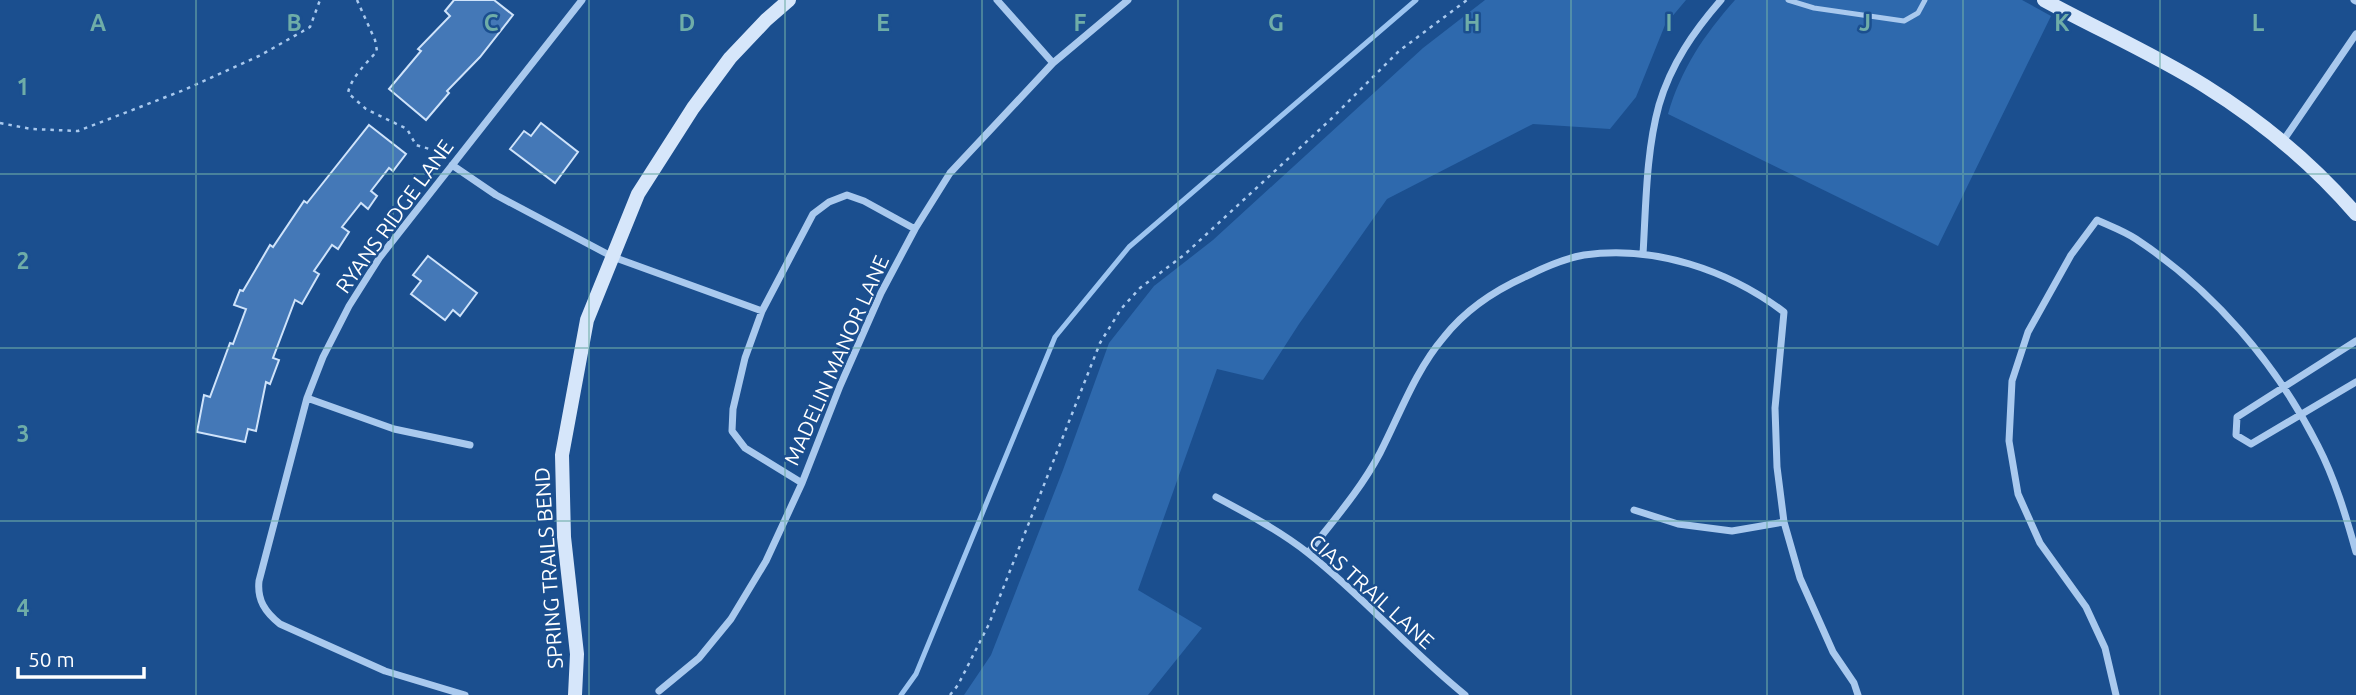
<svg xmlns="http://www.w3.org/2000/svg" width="2356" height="695" viewBox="0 0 2356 695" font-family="Ubuntu,sans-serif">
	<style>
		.green { fill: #2e69ad }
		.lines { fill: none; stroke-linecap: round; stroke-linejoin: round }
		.stream { stroke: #9cc4f0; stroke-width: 5 }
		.building { fill: #4478b7; stroke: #cfe3fa; stroke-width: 2 }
		.path { stroke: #a9c9ee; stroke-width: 2.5; stroke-dasharray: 3.5 5; stroke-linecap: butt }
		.lane { stroke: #a9c9ee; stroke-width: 5 }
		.street { stroke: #a9c9ee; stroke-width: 7 }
		.secondary { stroke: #d6e6fa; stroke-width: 14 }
		.grid { fill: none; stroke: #6fada8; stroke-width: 2; stroke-opacity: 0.55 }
		.labels { text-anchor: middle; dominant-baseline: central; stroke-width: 5; stroke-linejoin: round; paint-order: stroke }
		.street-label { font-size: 21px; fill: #fff; stroke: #1b4f8f }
		.grid-label { font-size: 23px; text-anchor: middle; font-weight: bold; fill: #6fada8; stroke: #1b4f8f; stroke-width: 5; stroke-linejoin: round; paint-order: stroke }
	</style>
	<rect width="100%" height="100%" fill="#1b4f8f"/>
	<!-- green -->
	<path class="green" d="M1485,0h201l-21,25 -29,72 -26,32 -77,-5 -146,75 -88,125 -36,56 -46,-11 -79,221 64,38 -54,67h-184l27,-40 72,-185 46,-127 45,-57 59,-46 210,-192z
		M1735,0h287l29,16 -113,230 -270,-132c13,-45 36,-79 67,-114z"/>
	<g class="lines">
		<!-- stream -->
		<path class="stream" d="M901,695l15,-21 139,-337 74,-90 287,-247"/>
	</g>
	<!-- building -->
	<path class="building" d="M454,0h40l19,15 -33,42 -33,34 2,2 -23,27 -37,-31 32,-38 -3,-2 32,-33 -5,-5z
		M541,123l37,29 -23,31 -45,-34 14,-18 7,5z
		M369,125l37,29 -13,17 -4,-3 -18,23 6,5 -9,13 -7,-6 -19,24 7,5 -11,17 -6,-4 -18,26 5,3 -17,30 -7,-4 -22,58 6,2 -9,24 -4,-2 -10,49 -8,-2 -3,13 -48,-10 7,-37 6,2 20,-54 3,1 13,-35 -12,-4 6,-15 3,1 27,-46 3,2 31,-46 3,2z
		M428,256l49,37 -17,23 -7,-6 -8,10 -34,-26 10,-13 -8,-6z"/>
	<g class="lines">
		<!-- path -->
		<path class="path" d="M357,0l18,40 2,11c-10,12 -26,26 -29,42l18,16 41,20 9,16 17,5 9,7
			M0,123l31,6 47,2 106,-41 77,-35 49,-28 10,-27
			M950,695l8,-10 31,-61 111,-281 21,-34 19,-21 44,-33 146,-135 69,-69 68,-51"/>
		<!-- lane -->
		<path class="lane" d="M1788,0l26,8 90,13 14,-8 7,-13"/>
		<!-- street -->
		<path class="street" d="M997,0l56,63
			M2354,0l2,1
			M2283,141l73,-107
			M452,165l44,30 117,62 149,54
			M1643,254c3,-49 3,-102 16,-149 12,-41 35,-74 62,-105
			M2356,341l-119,76 -1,18 15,9 105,-62
			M307,398l87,31 76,16
			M802,483l-57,-35 -13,-17 1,-22 12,-51 17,-47 51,-97 16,-12 18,-7 17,6 51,28
			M1216,497c32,17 64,34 92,56 56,44 102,98 157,142
			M1634,510l44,14 54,7 52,-9
			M1308,553c25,-32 53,-64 72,-100 20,-39 35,-82 64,-116 22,-28 53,-48 85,-62 16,-8 38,-17 55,-20 71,-10 144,15 200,57l-9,96 2,59 7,55 16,56 33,74 21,31 4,12
			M659,691l40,-33 32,-39 35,-58 36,-78 38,-97 41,-93 34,-64 35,-56 103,-110 75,-63
			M465,695l-80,-24 -105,-47c-15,-12 -23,-24 -21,-43l48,-183 16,-41 26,-51 31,-49 202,-257
			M2116,695l-11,-47 -19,-41 -46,-64 -22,-49 -9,-53 3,-60 16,-49 43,-77 26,-35c13,6 27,11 39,19 77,51 140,124 182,207 17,33 28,70 38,106"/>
		<!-- secondary -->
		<path class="secondary" d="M2044,0c53,29 110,54 161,86 56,35 108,78 151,128
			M575,695l2,-41 -13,-117 -2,-82 25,-135 51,-126 55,-86 37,-50 36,-38 23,-20"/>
	</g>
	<!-- grid -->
	<path class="grid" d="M196,0v695M393,0v695M589,0v695M785,0v695M982,0v695M1178,0v695M1374,0v695M1571,0v695M1767,0v695M1963,0v695M2160,0v695M0,174h2356M0,348h2356M0,521h2356"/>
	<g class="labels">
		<!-- street labels -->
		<g class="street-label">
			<text transform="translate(394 216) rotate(-54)">RYANS RIDGE LANE</text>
			<text transform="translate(836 360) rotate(-66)">MADELIN MANOR LANE</text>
			<text transform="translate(548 568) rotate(-94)">SPRING TRAILS BEND</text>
			<text transform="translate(1372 591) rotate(42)">CIAS TRAIL LANE</text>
		</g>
	</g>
	<g class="grid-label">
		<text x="98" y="31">A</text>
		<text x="294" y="31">B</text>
		<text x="491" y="31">C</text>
		<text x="687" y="31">D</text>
		<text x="883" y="31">E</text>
		<text x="1080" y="31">F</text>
		<text x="1276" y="31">G</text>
		<text x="1472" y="31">H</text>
		<text x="1669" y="31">I</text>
		<text x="1865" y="31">J</text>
		<text x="2062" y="31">K</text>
		<text x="2258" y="31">L</text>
		<text x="23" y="95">1</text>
		<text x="23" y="269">2</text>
		<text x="23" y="442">3</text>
		<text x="23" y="616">4</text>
	</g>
	<!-- scale -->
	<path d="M18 667v10h126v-10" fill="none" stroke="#ffffff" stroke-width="3.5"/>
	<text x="28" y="667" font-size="21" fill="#ffffff" stroke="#1b4f8f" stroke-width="5" paint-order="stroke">50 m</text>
</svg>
